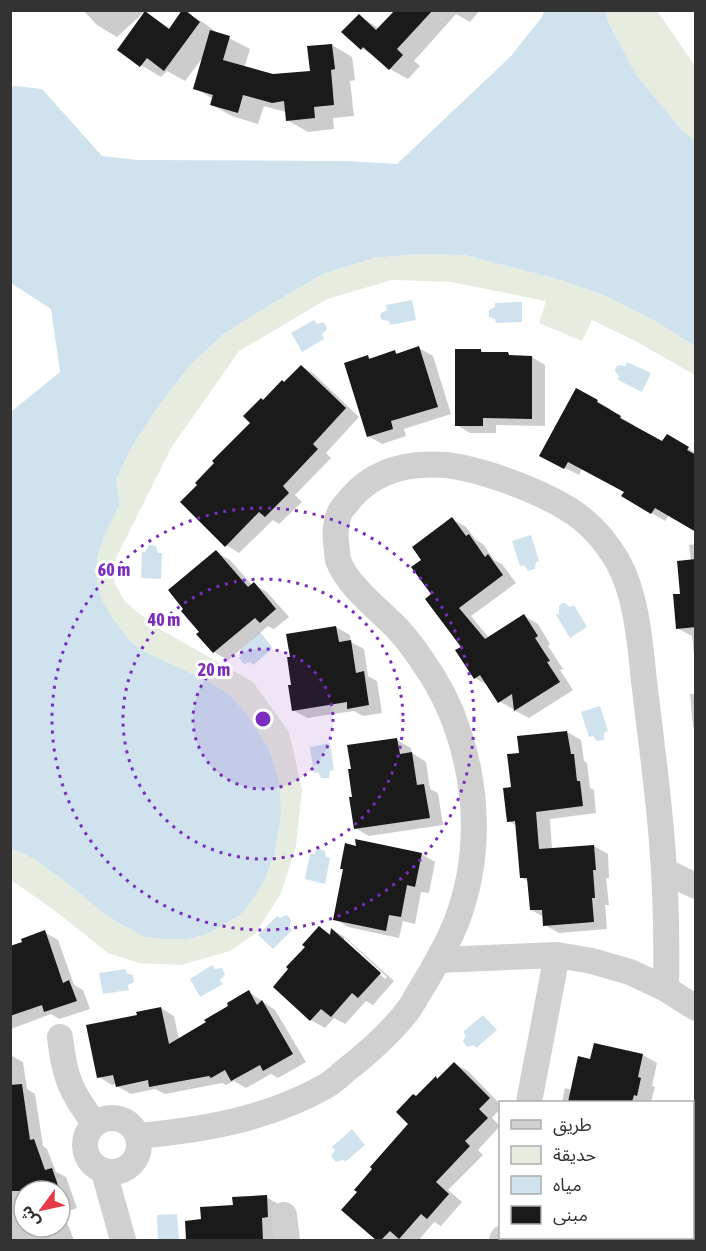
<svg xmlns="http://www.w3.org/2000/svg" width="706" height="1251" viewBox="0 0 706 1251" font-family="'Asap Condensed','Noto Sans Arabic',sans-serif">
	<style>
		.green { fill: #e6ecdf }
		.water { fill: #cfe2ee }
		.shadow { fill: #0003; fill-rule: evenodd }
		.building { fill: #1a1a1a }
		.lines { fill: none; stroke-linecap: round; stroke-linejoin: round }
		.minor { stroke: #d0d0d0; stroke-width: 26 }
		.ring { fill: none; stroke: #7b2cbf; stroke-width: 3; stroke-dasharray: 3 6 }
		.centre { fill: #7b2cbf; stroke: #fff; stroke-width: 3 }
		.ring-label { font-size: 18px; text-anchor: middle; font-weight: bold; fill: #7b2cbf; stroke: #fff; stroke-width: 6; stroke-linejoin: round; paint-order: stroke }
	</style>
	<rect width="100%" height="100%" fill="#fff"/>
	<!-- green -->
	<path class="green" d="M606,11h51l38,55v75l-14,-12 -44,-53 -29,-54z
		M417,254l47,1 94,24 48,17 49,25 40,25v29l-58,-33 -45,-22 -10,21 -43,-18 7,-22 -95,-19 -59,-2 -65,19 -88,52 -68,97 -55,110 -2,24 11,20 31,25 97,55 36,50 13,57 -6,57 -15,47 -25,40 -26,18 -49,14 -42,-2 -31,-10 -54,-43 -43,-30v-32l23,11 29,21 43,35 18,11 22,11 41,2 18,-4 34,-19 25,-35 10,-25 7,-41 -135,-162 -16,-12 -14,-18 -14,-22 -4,-19 -1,-22 6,-21 17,-35 -4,-24 15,-32 26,-40 33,-43 35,-32 50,-31 48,-28 51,-16z"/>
	<!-- water -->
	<path class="water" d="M544,11h62l2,11 29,54 44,53 14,12v205l-40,-25 -49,-25 -48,-17 -94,-24 -47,-1 -43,4 -51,16 -48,28 -50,31 -35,32 -33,43 -26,40 -15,32 4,24 -17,35 -6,21 1,22 4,19 14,22 14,18 16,12 60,27 25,16 17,20 21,34 10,31 2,34 -7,41 -10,25 -13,21 -12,14 -34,19 -18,4h-21l-21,-2 -21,-11 -18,-11 -43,-35 -29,-21 -23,-11v-434l1,-3 48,-39 -9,-63 -40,-26v-195l3,-2 28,3 60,67 36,4 209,1 50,3 114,-108 31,-39z
		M412,300l4,20 -26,5 -1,-4 -7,-1 -2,-4 1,-3 6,-3 -1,-5z
		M522,302v20l-26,1 -1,-4 -6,-2v-7l6,-3v-4z
		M314,320l3,4 7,-2 3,7 -5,5 2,5 -22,13 -11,-19z
		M627,362l24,11 -9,19 -24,-12 1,-4 -4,-5 1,-4 3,-2 6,1z
		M531,535l8,26 -3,1 -1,7 -7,2 -4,-6 -4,1 -8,-25z
		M149,545l7,1 2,7h4l-1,26 -20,-1 1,-26h3z
		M562,603h3l5,4 4,-2 13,22 -17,11 -14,-23 3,-2v-7z
		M260,632l13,16 -20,17 -3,-3 -6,2 -5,-6 4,-5 -3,-3z
		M600,706l8,25 -4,2v7l-7,1 -4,-5 -4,1 -8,-25z
		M330,743l4,27 -4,1 -1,7h-8l-3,-6 -4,1 -4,-26z
		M318,848l7,3 1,6 4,1 -5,26 -20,-5 5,-25h4z
		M286,915l4,3 1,3 -2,6 3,3 -19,19 -15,-14 19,-19 3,2z
		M212,965l3,4 7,-1 3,7 -5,5 3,4 -23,13 -10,-18z
		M126,969v4l7,2 1,7 -6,3 1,5 -26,4 -4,-21z
		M483,1015l14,15 -21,18 -2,-3 -7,2 -4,-6 3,-6 -3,-3z
		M352,1129l13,16 -20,17 -2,-2 -7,2 -5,-6 4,-6 -3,-3z
		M177,1214l2,26h-21l-1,-25z"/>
	<!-- shadow -->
	<path class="shadow" d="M83,10h63l-2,2 27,17 13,-18 20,12 16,12 9,3 21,11 -6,19 29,8 38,-4 21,-27 20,12 3,23 -5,1 4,35 -21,2 1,11 -26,3 -21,-12 -1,-8 -22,-6 -6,18 -26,-8 -20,-11 1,-6 -18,-11 9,-32 -19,25 -18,-10 -6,6 -20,-12 2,-52 -26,24 -20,-12z
		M397,10h83l-10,12 -14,-8 -42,47 6,5 -12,13 -18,-10 -12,-11 -17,-10 -2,-32 21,13z
		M419,348l14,8 18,58 -47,15 2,7 -24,8 -14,-8v-79l4,2 23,-7 4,2z
		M480,350l6,4h22l5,3h19l13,8v61l-49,-1v8h-26l-13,-8z
		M301,366l13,8 45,43 -33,36 5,5 -36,37 7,7 -23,22 -6,-4 -34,33 -13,-8 26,-122 12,-22z
		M576,390l35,19 -1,2 24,14 -1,2 30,16 4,-7 29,17v78l-27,-16 -4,6 -41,-25 2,-4 -44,-23 -3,6 -24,-12z
		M452,519l14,8 10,13 7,4 11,16 8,4 14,19 -45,33 18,22 35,-22 14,8 12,20 -2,2 15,23 -3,1 13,20 -44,28 -13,-7v-3l-3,1 -14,-8 -10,-15 -14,-8 -12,-31 -30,-53 -10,-33z
		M696,544v131l-4,-39 -15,-8 5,-33 9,-34 -2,-16z
		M216,552l14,8 22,25 2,-1 13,8 22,25 -15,12 -6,-3 -40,34 -14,-8 -15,-18 2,-2z
		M336,627l14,8 1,7 13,7 4,27 9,5 5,32 -19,3 -9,-5 -47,7 -14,-8 -1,-24z
		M690,694h6v34l-3,-1z
		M567,732l14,8 3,21 3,2 3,25 4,2 2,23 -46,6 2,30 42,-3 14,8 1,24h-3l3,27h-4l2,24 -48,4 -14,-8 -1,-8 -13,-7 -2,-28 -8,-5 -4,-51 -8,-5 3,-33 9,-34z
		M397,740l14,8 1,5 14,9 4,27 8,4 5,32 -74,11 -14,-8z
		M421,854l14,8 -6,31 -8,-1 -6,32 -12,-3 -4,17 -51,-11 -13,-8z
		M320,928l12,7v-5l13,7 49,44 -21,24 -7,-4 -21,23 -11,-6 -9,10 -14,-8 -4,-74zM344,937l43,40 -2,2 -41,-38z
		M44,932l14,8 16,45 9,5 7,19 -31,10 -8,-5 -40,15 -1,-82 13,-4z
		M249,992l26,18 31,52 -28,16 -7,-4 -25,14 -12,-7 -8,4 -4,-2 -57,11 -10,-5 -24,5 -14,-8v-2l-5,1 -13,-8 39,-61 23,-8 13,8 5,24 51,-34z
		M595,1044l48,11 14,8 -5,23 3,1 -4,15h-89l3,-14 7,2 20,-30z
		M10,1055l13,7 4,27 8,5 8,52 4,3 9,23 10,5 11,31 -14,5 11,27h-64zM24,1191h36v36h-36z
		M455,1064l13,7 32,33v5l-8,9 8,8 -22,24 5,5 -35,35 14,12 -21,24 -7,-4 -15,18 -16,-1 -1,1h-23l-36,-31 16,-17 51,-68 7,-27 19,-19 2,2z
		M266,1197l14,8 -4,35h-88l-1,-18 15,-1z
		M548,1238h84v2l-57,-1v1h-22z"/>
	<!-- building -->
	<path class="building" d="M182,10h3l15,12 -36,49 -17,-13 -7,9 -23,-17 28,-39 24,18z
		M395,10h38l-36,39 6,6 -14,15 -26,-23 -2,3 -20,-18 18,-18 17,16z
		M210,30l20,6 -7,24 50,14 37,-3 -3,-25 25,-2 3,25 -4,1 3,35 -20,2 1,11 -29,3 -2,-20 -12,2 -29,-8 -5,18 -28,-8 3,-10 -20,-6z
		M419,346l19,61 -47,14 2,8 -26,8 -23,-74 24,-8 1,4 26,-9 1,4z
		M455,349h26v3h27l1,3 23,1v63l-49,-1v8h-28z
		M301,365l45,43 -33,36 5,5 -35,37 6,7 -24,24 -6,-5 -34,35 -45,-45 17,-17 -2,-2 19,-20 -2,-2 38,-38 -7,-7 18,-18 2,2 19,-20 2,2z
		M576,388l22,12 -1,2 24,14 -1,2 42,23 5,-7 22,13 -2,3 9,5v77l-41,-24 -4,6 -30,-18 3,-4 -56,-30 -4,7 -25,-13z
		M452,517l14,19 3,-2 16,23 3,-3 15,21 -44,33 26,31 39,-25 14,22 -3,2 15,23 -3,1 13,20 -46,29 -2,-17 -14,9 -18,-28 -6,4 -19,-29 6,-3 -36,-48 6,-5 -20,-27 10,-7 -9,-13z
		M216,550l32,37 6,-5 22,27 -16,14 -5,-5 -42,35 -17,-19 3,-2 -18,-21 2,-2 -15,-19z
		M696,559v68l-20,2 -3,-35h7l-3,-33z
		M336,626l3,16 12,-2 5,33 8,-2 5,34 -22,4v-7l-55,9 -4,-26h3l-4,-28h3l-4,-23z
		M567,731l4,23h3l3,27h3l3,25 -47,6 3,37 55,-4 2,25h-3l2,28h-3l2,24 -51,4 -1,-16h-12l-3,-32h-7l-5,-57 -8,1 -4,-34 8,-1 -4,-33 12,-1 -2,-17z
		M397,738l3,16 12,-2 5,33 7,-1 6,34 -76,11 -5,-32h3l-4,-28h3l-4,-24z
		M355,839l67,14 -7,34 -8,-2 -6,32 -12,-2 -3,16 -53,-11 10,-51h-3l5,-26 11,3z
		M319,926l11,9 1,-7 50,45 -23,25 -6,-5 -21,24 -10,-8 -11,12 -37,-34 15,-18 -2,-2 19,-20 -3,-2z
		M45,930l18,53 6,-3 8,21 -33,11 -2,-7 -32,11v-70l12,-4 -1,-3z
		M249,990l8,15 5,-5 31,54 -30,17 -3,-6 -29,16 -6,-11 -14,8 -2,-2 -60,11 -1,-7 -32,7 -3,-12 -16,3 -11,-53 51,-10 -1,-3 25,-5 8,37 37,-22 -2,-2 24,-14 -1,-3z
		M594,1043l49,11 -5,23 3,1 -4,18 -3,-1 -2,7h-64l10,-46 12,3z
		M454,1062l36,36 -11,11 9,9 -23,23 5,5 -34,36 13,12 -22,25 -6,-5 -22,25 -9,-8 -9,9h-5l-35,-30 16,-18 -3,-2 18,-21 -2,-2 38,-43 -12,-12 17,-18 3,2 20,-20 1,3z
		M22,1084l8,56 4,-1 11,31 7,-2 8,23h-50v-106z
		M267,1195l1,22 -6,1 1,22h-77l-1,-19 16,-2 -1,-12 33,-2 -1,-8z"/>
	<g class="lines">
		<!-- minor -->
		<path class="minor" d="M664,871l32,15
			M438,960l119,-5 35,6 38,11 36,17 30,19
			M60,1037c4,39 11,56 35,87
			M529,1102l28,-147
			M85 1145a27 27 0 1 1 54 0a27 27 0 1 1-54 0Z
			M138,1136c65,-6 130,-17 188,-50 7,-4 13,-10 19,-15 23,-18 46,-38 64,-62 6,-9 11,-19 17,-28 11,-19 22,-38 30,-58 24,-62 23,-129 2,-192 -8,-25 -21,-50 -37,-72 -7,-11 -16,-22 -25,-32 -18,-18 -50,-43 -58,-67 -1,-6 -1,-11 -2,-17 -1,-10 0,-22 4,-31 2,-4 8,-10 10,-13 24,-29 59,-37 96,-34 35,4 92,25 122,44 20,12 38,32 50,53 20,36 22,86 27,127 6,51 13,102 17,153 4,49 5,98 4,147
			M104,1172l19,68
			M284,1215l3,25
			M502,1240l1,-2"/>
	</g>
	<!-- distance rings -->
	<circle cx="263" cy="719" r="70" fill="#7b2cbf" fill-opacity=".12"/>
	<g class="ring">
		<circle cx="263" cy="719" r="70"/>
		<circle cx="263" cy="719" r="140"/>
		<circle cx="263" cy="719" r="211"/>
	</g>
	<circle cx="263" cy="719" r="9" class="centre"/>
	<g class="ring-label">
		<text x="114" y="576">60 m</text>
		<text x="164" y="626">40 m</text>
		<text x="214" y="676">20 m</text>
	</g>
	<!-- border -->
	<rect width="706" height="1251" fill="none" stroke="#333333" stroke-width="24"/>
	<!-- legend -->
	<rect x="499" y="1101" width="195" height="138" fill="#ffffff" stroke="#adadad" stroke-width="1.5"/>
	<rect x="511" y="1120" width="30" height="9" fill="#d0d0d0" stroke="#adadad" stroke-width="1.5"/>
	<text x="553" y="1131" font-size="18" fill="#333333">طريق</text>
	<rect x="511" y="1146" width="30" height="18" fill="#e6ecdf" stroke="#adadad" stroke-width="1.5"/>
	<text x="553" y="1161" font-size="18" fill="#333333">حديقة</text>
	<rect x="511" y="1176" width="30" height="18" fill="#cfe2ee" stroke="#adadad" stroke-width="1.5"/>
	<text x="553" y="1191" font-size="18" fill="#333333">مياه</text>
	<rect x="511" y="1206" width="30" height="18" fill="#1a1a1a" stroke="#adadad" stroke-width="1.5"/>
	<text x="553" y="1221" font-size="18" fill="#333333">مبنى</text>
	<!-- north arrow -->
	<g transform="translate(42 1209) rotate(237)"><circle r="28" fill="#ffffff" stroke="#adadad" stroke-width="1.5"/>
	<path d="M0-4.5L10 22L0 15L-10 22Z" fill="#e63946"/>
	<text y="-9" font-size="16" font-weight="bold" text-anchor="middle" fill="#333333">ش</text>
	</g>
</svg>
